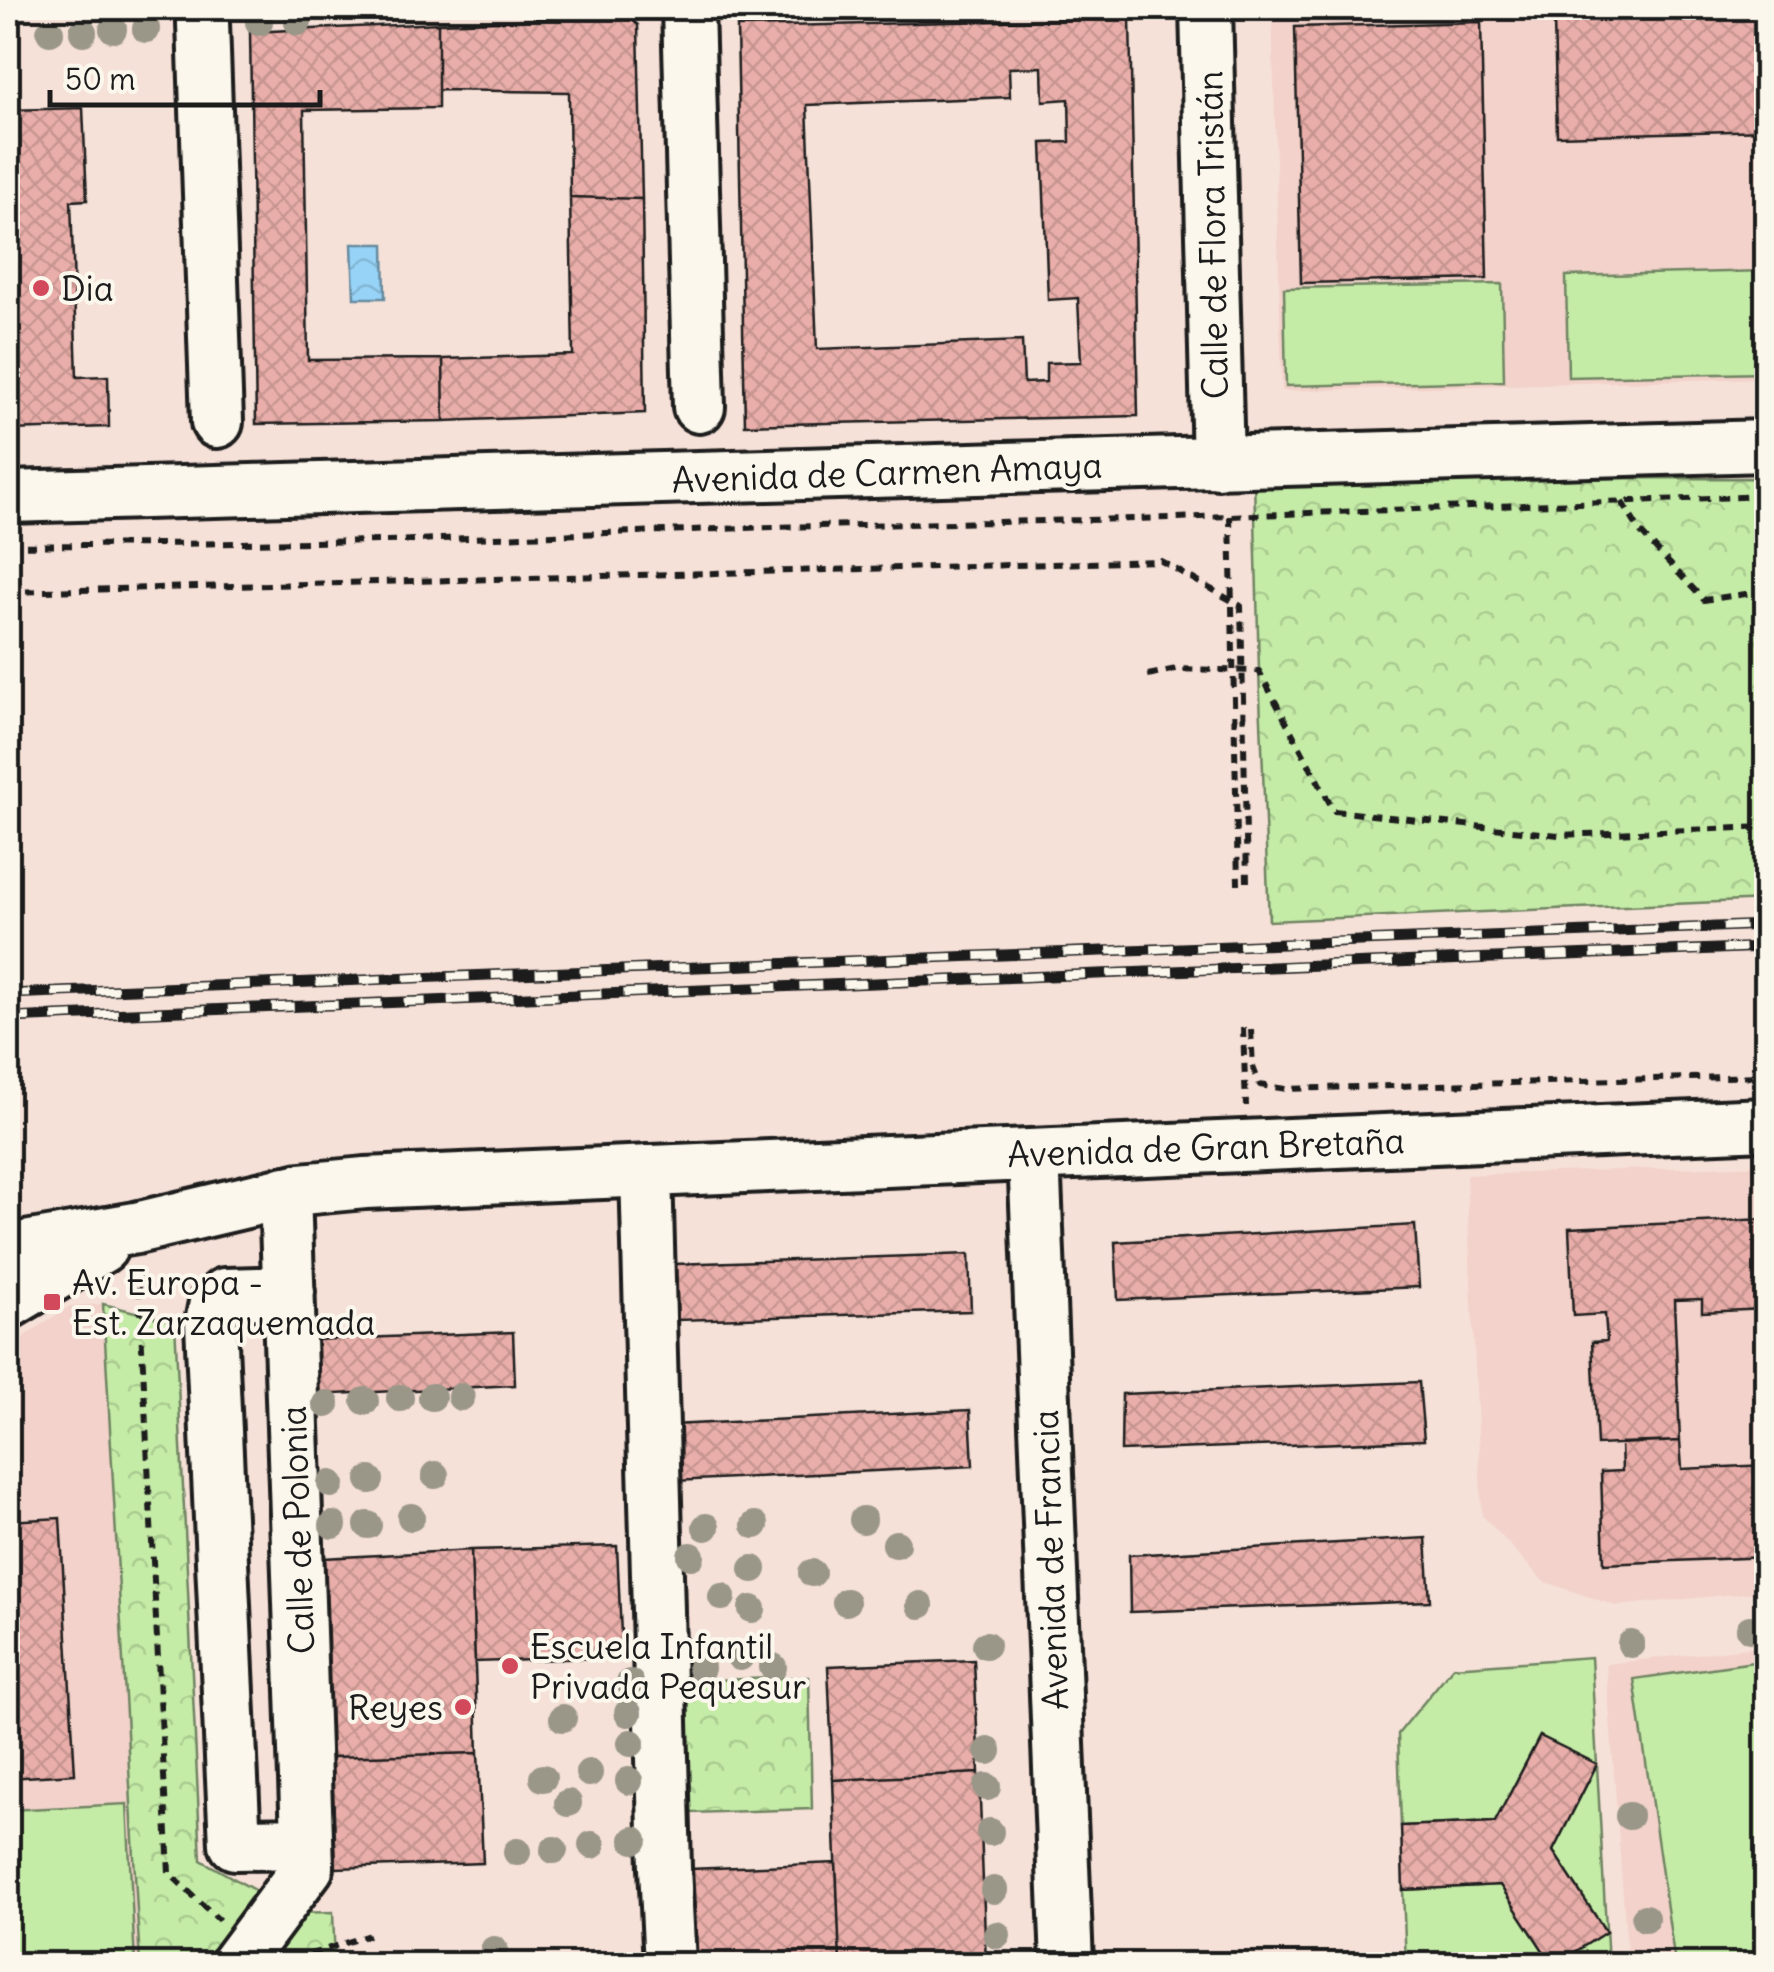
<svg xmlns="http://www.w3.org/2000/svg" width="1774" height="1972" viewBox="0 0 1774 1972" font-family="Delius,sans-serif">
	<style>
		.built { fill: #f2d2ca }
		.forest { fill: url(#forest-crowns); stroke: #708462; stroke-width: 2.5 }
		.garden { fill: #c5eca7; stroke: #708462; stroke-width: 2.5 }
		.water { fill: url(#water-waves); stroke: #668a9f; stroke-width: 2.5 }
		.building { fill: url(#building-cross-hatch); stroke: #1c1c1c; stroke-width: 2.5; fill-rule: evenodd }
		.lines { fill: none; stroke-linecap: round; stroke-linejoin: round }
		.minor-casing { stroke: #1c1c1c; stroke-width: 58 }
		.path { stroke: #1c1c1c; stroke-width: 6; stroke-dasharray: 10 8; stroke-linecap: butt }
		.minor { stroke: #fbf7ec; stroke-width: 50 }
		.rail-casing { stroke: #1c1c1c; stroke-width: 11 }
		.rail { stroke: #fbf7ec; stroke-width: 8; stroke-dasharray: 22; stroke-linecap: butt }
		.tree { fill: #9a9788 }
		.poi-dot { fill: #d1495b; stroke: #fbf7ec; stroke-width: 4 }
		.labels { text-anchor: middle; dominant-baseline: central; stroke-width: 8; stroke-linejoin: round; paint-order: stroke }
		.street-label { font-size: 35px; fill: #1c1c1c; stroke: #fbf7ec }
		.poi-label { font-size: 35px; fill: #1c1c1c; stroke: #fbf7ec; text-anchor: start }
	</style>
	<defs>
		<pattern id="forest-crowns" width="20" height="18" patternUnits="userSpaceOnUse" patternTransform="scale(2.5)"><rect width="20" height="18" fill="#c5eca7"/><path d="M2 6a3 3 0 1 1 6 0M12 15a3 3 0 1 1 6 0" fill="none" stroke="#a9ca8f"/></pattern>
		<pattern id="water-waves" width="16" height="10" patternUnits="userSpaceOnUse" patternTransform="scale(2.5)"><rect width="16" height="10" fill="#97d3f7"/><path d="M0 5q4-4 8 0t8 0" fill="none" stroke="#82b5d3"/></pattern>
		<pattern id="building-cross-hatch" width="8" height="8" patternUnits="userSpaceOnUse" patternTransform="scale(2.5)"><rect width="8" height="8" fill="#e9aea9"/><path d="M0 0l8 8M0 8l8-8" fill="none" stroke="#c79591"/></pattern>
	</defs>
	<rect width="100%" height="100%" fill="#f6e1d8"/>
	<filter id="ink" filterUnits="userSpaceOnUse"><feTurbulence type="fractalNoise" baseFrequency=".01" numOctaves="2"/><feDisplacementMap in="SourceGraphic" scale="20" xChannelSelector="R" yChannelSelector="G"/><feConvolveMatrix kernelMatrix="1 2 1 2 8 2 1 2 1" color-interpolation-filters="sRGB"/></filter>
	<g filter="url(#ink)">
		<!-- built -->
		<path class="built" d="M1272,8h494v370l-484,13z
			M1766,1165v426l-150,15 -73,-25 -61,-66 -16,-340z
			M103,1304l37,660h-132v-617l62,-41z
			M1766,1646v318h-138l-22,-300z"/>
		<!-- forest -->
		<path class="forest" d="M1766,478v422l-497,21 -10,-250 -5,-192z
			M103,1304l72,18 26,538 94,53 38,-1 2,52h-195z
			M809,1677l3,132 -122,4 -4,-132z"/>
		<!-- garden -->
		<path class="garden" d="M1766,271v102l-198,4 -2,-101z
			M1502,284l2,97 -218,5 -2,-98z
			M1591,1657l17,307h-52l50,-32 -53,-81 44,-87 -57,-28 -45,86 -94,4 -3,-92 55,-67z
			M1754,1662l12,84v218h-91l-41,-285z
			M127,1804l8,160h-127v-154z
			M1500,1885l52,79h-146l-3,-74z"/>
		<!-- water -->
		<path class="water" d="M352,244h32l1,54h-31z"/>
		<!-- building -->
		<path class="building" d="M628,16l10,9 4,174 -72,-2 -1,-105 -131,-2v-67z
			M1766,16v114l-209,6 -3,-115z
			M1130,18l8,398 -393,9 -8,-398zM1042,67l1,34 26,-2 1,43 -28,1 6,157 30,-2 3,64 -35,1v19l-22,1 -2,-42 -205,8 -10,-244 203,-8 -1,-29z
			M1481,22l6,257 -186,4 -6,-256z
			M438,23v85l-134,2 4,250 135,-1 1,62 -188,3 -6,-392z
			M83,108l4,92 -16,1 6,176 31,-1 1,51 -101,3v-320z
			M570,197l72,2 3,214 -201,8 -1,-62 130,-4z
			M1766,1219v90l-64,3v-13l-28,1 6,141 -83,4 -5,-103 15,-1 -2,-27 -32,2 -4,-88z
			M1415,1225l4,62 -301,13 -3,-58z
			M969,1254l2,57 -294,9 -2,-56z
			M513,1332l2,53 -200,10 -3,-55z
			M1419,1382l5,58 -303,11 1,-57z
			M970,1410l3,56 -298,15 -3,-56z
			M1680,1441l2,28 84,-4v92l-162,7 -3,-92 21,-1 -1,-28z
			M60,1518l15,256 -67,4v-257z
			M1426,1538l4,63 -300,11 -1,-57z
			M617,1546l5,111 -147,5 -4,-112z
			M471,1550l7,203 -147,4 -7,-199z
			M974,1660l5,113 -146,7 -5,-114z
			M1540,1736l57,28 -44,87 53,81 -50,32h-4l-52,-79 -97,5 -2,-64 94,-4z
			M478,1753l5,110 -147,5 -5,-111z
			M979,1773l7,191h-146l-7,-184z
			M836,1863l4,101h-146l-4,-95z"/>
		<g class="lines">
			<!-- minor casing -->
			<g class="minor-casing">
				<path id="minor" d="M688,8l11,399
					M1206,8l12,455
					M203,23l14,399
					M8,497l1758,-51
					M1034,1155l33,809
					M646,1171l19,697 5,96
					M8,1250l128,-22 165,-39 64,-6 1401,-59
					M289,1292l-64,2 -10,9 -4,20 24,521 72,-1
					M8,1303l94,-56
					M236,1964l72,-97 -23,-675"/>
			</g>
			<!-- path -->
			<path class="path" d="M1622,502l19,31 63,67 62,-9
				M1230,516l8,368
				M8,546l379,-5 386,-14 402,-9 591,-22
				M8,592l1153,-31 80,45 6,276
				M1148,675l28,-6 83,2 75,140 225,24 207,-8
				M1243,1028l3,78
				M1251,1030l2,37 7,18 26,4 480,-13
				M138,1269l31,604 50,47
				M293,1960l76,-25"/>
			<!-- minor -->
			<use href="#minor" class="minor"/>
			<!-- rail casing -->
			<g class="rail-casing">
				<path id="rail" d="M8,994l1758,-69
					M8,1018l1758,-71"/>
			</g>
			<!-- rail -->
			<use href="#rail" class="rail"/>
		</g>
		<!-- trees -->
		<g class="tree">
			<circle cx="259" cy="22" r="14"/>
			<circle cx="298" cy="22" r="14"/>
			<circle cx="113" cy="29" r="14"/>
			<circle cx="146" cy="29" r="14"/>
			<circle cx="50" cy="32" r="14"/>
			<circle cx="83" cy="32" r="14"/>
			<circle cx="432" cy="1397" r="14"/>
			<circle cx="461" cy="1397" r="14"/>
			<circle cx="400" cy="1398" r="14"/>
			<circle cx="365" cy="1401" r="14"/>
			<circle cx="326" cy="1404" r="14"/>
			<circle cx="435" cy="1475" r="14"/>
			<circle cx="370" cy="1480" r="14"/>
			<circle cx="331" cy="1484" r="14"/>
			<circle cx="411" cy="1517" r="14"/>
			<circle cx="863" cy="1520" r="14"/>
			<circle cx="333" cy="1525" r="14"/>
			<circle cx="368" cy="1525" r="14"/>
			<circle cx="755" cy="1525" r="14"/>
			<circle cx="706" cy="1527" r="14"/>
			<circle cx="896" cy="1544" r="14"/>
			<circle cx="691" cy="1556" r="14"/>
			<circle cx="753" cy="1569" r="14"/>
			<circle cx="812" cy="1573" r="14"/>
			<circle cx="722" cy="1597" r="14"/>
			<circle cx="846" cy="1602" r="14"/>
			<circle cx="920" cy="1605" r="14"/>
			<circle cx="752" cy="1609" r="14"/>
			<circle cx="1750" cy="1629" r="14"/>
			<circle cx="1631" cy="1644" r="14"/>
			<circle cx="986" cy="1645" r="14"/>
			<circle cx="740" cy="1657" r="14"/>
			<circle cx="773" cy="1667" r="14"/>
			<circle cx="701" cy="1668" r="14"/>
			<circle cx="630" cy="1683" r="14"/>
			<circle cx="628" cy="1713" r="14"/>
			<circle cx="563" cy="1718" r="14"/>
			<circle cx="631" cy="1743" r="14"/>
			<circle cx="988" cy="1751" r="14"/>
			<circle cx="589" cy="1773" r="14"/>
			<circle cx="543" cy="1778" r="14"/>
			<circle cx="629" cy="1781" r="14"/>
			<circle cx="987" cy="1787" r="14"/>
			<circle cx="568" cy="1803" r="14"/>
			<circle cx="1629" cy="1816" r="14"/>
			<circle cx="990" cy="1832" r="14"/>
			<circle cx="634" cy="1840" r="14"/>
			<circle cx="592" cy="1845" r="14"/>
			<circle cx="554" cy="1850" r="14"/>
			<circle cx="517" cy="1852" r="14"/>
			<circle cx="994" cy="1890" r="14"/>
			<circle cx="1645" cy="1918" r="14"/>
			<circle cx="997" cy="1935" r="14"/>
			<circle cx="494" cy="1950" r="14"/>
		</g>
	</g>
	<!-- markers -->
	<g class="poi-dot">
		<circle cx="41" cy="288" r="10"/>
		<rect x="42" y="1292" width="20" height="20" rx="5"/>
		<circle cx="510" cy="1666" r="10"/>
		<circle cx="463" cy="1707" r="10"/>
	</g>
	<g class="labels">
		<!-- street labels -->
		<g class="street-label">
			<text transform="translate(1212 235) rotate(-91)">Calle de Flora Tristán</text>
			<text transform="translate(887 472) rotate(-2)">Avenida de Carmen Amaya</text>
			<text transform="translate(1206 1147) rotate(-2)">Avenida de Gran Bretaña</text>
			<text transform="translate(297 1530) rotate(-92)">Calle de Polonia</text>
			<text transform="translate(1050 1560) rotate(-92)">Avenida de Francia</text>
		</g>
		<!-- poi labels -->
		<g class="poi-label">
			<text x="61" y="288">Dia</text>
			<text x="72" y="1282">Av. Europa -<tspan x="72" dy="40">Est. Zarzaquemada</tspan></text>
			<text x="530" y="1646">Escuela Infantil<tspan x="530" dy="40">Privada Pequesur</tspan></text>
			<text x="443" y="1707" text-anchor="end">Reyes</text>
		</g>
	</g>
	<!-- margin -->
	<rect width="1774" height="1972" fill="none" stroke="#fbf7ec" stroke-width="40"/>
	<rect x="20" y="20" width="1734" height="1932" fill="none" stroke="#1c1c1c" stroke-width="4" filter="url(#ink)"/>
	<!-- scale -->
	<path d="M50 90v15h270v-15" fill="none" stroke="#1c1c1c" stroke-width="5"/>
	<text x="65" y="90" font-size="30" fill="#1c1c1c" stroke="#fbf7ec" stroke-width="8" paint-order="stroke">50 m</text>
</svg>
